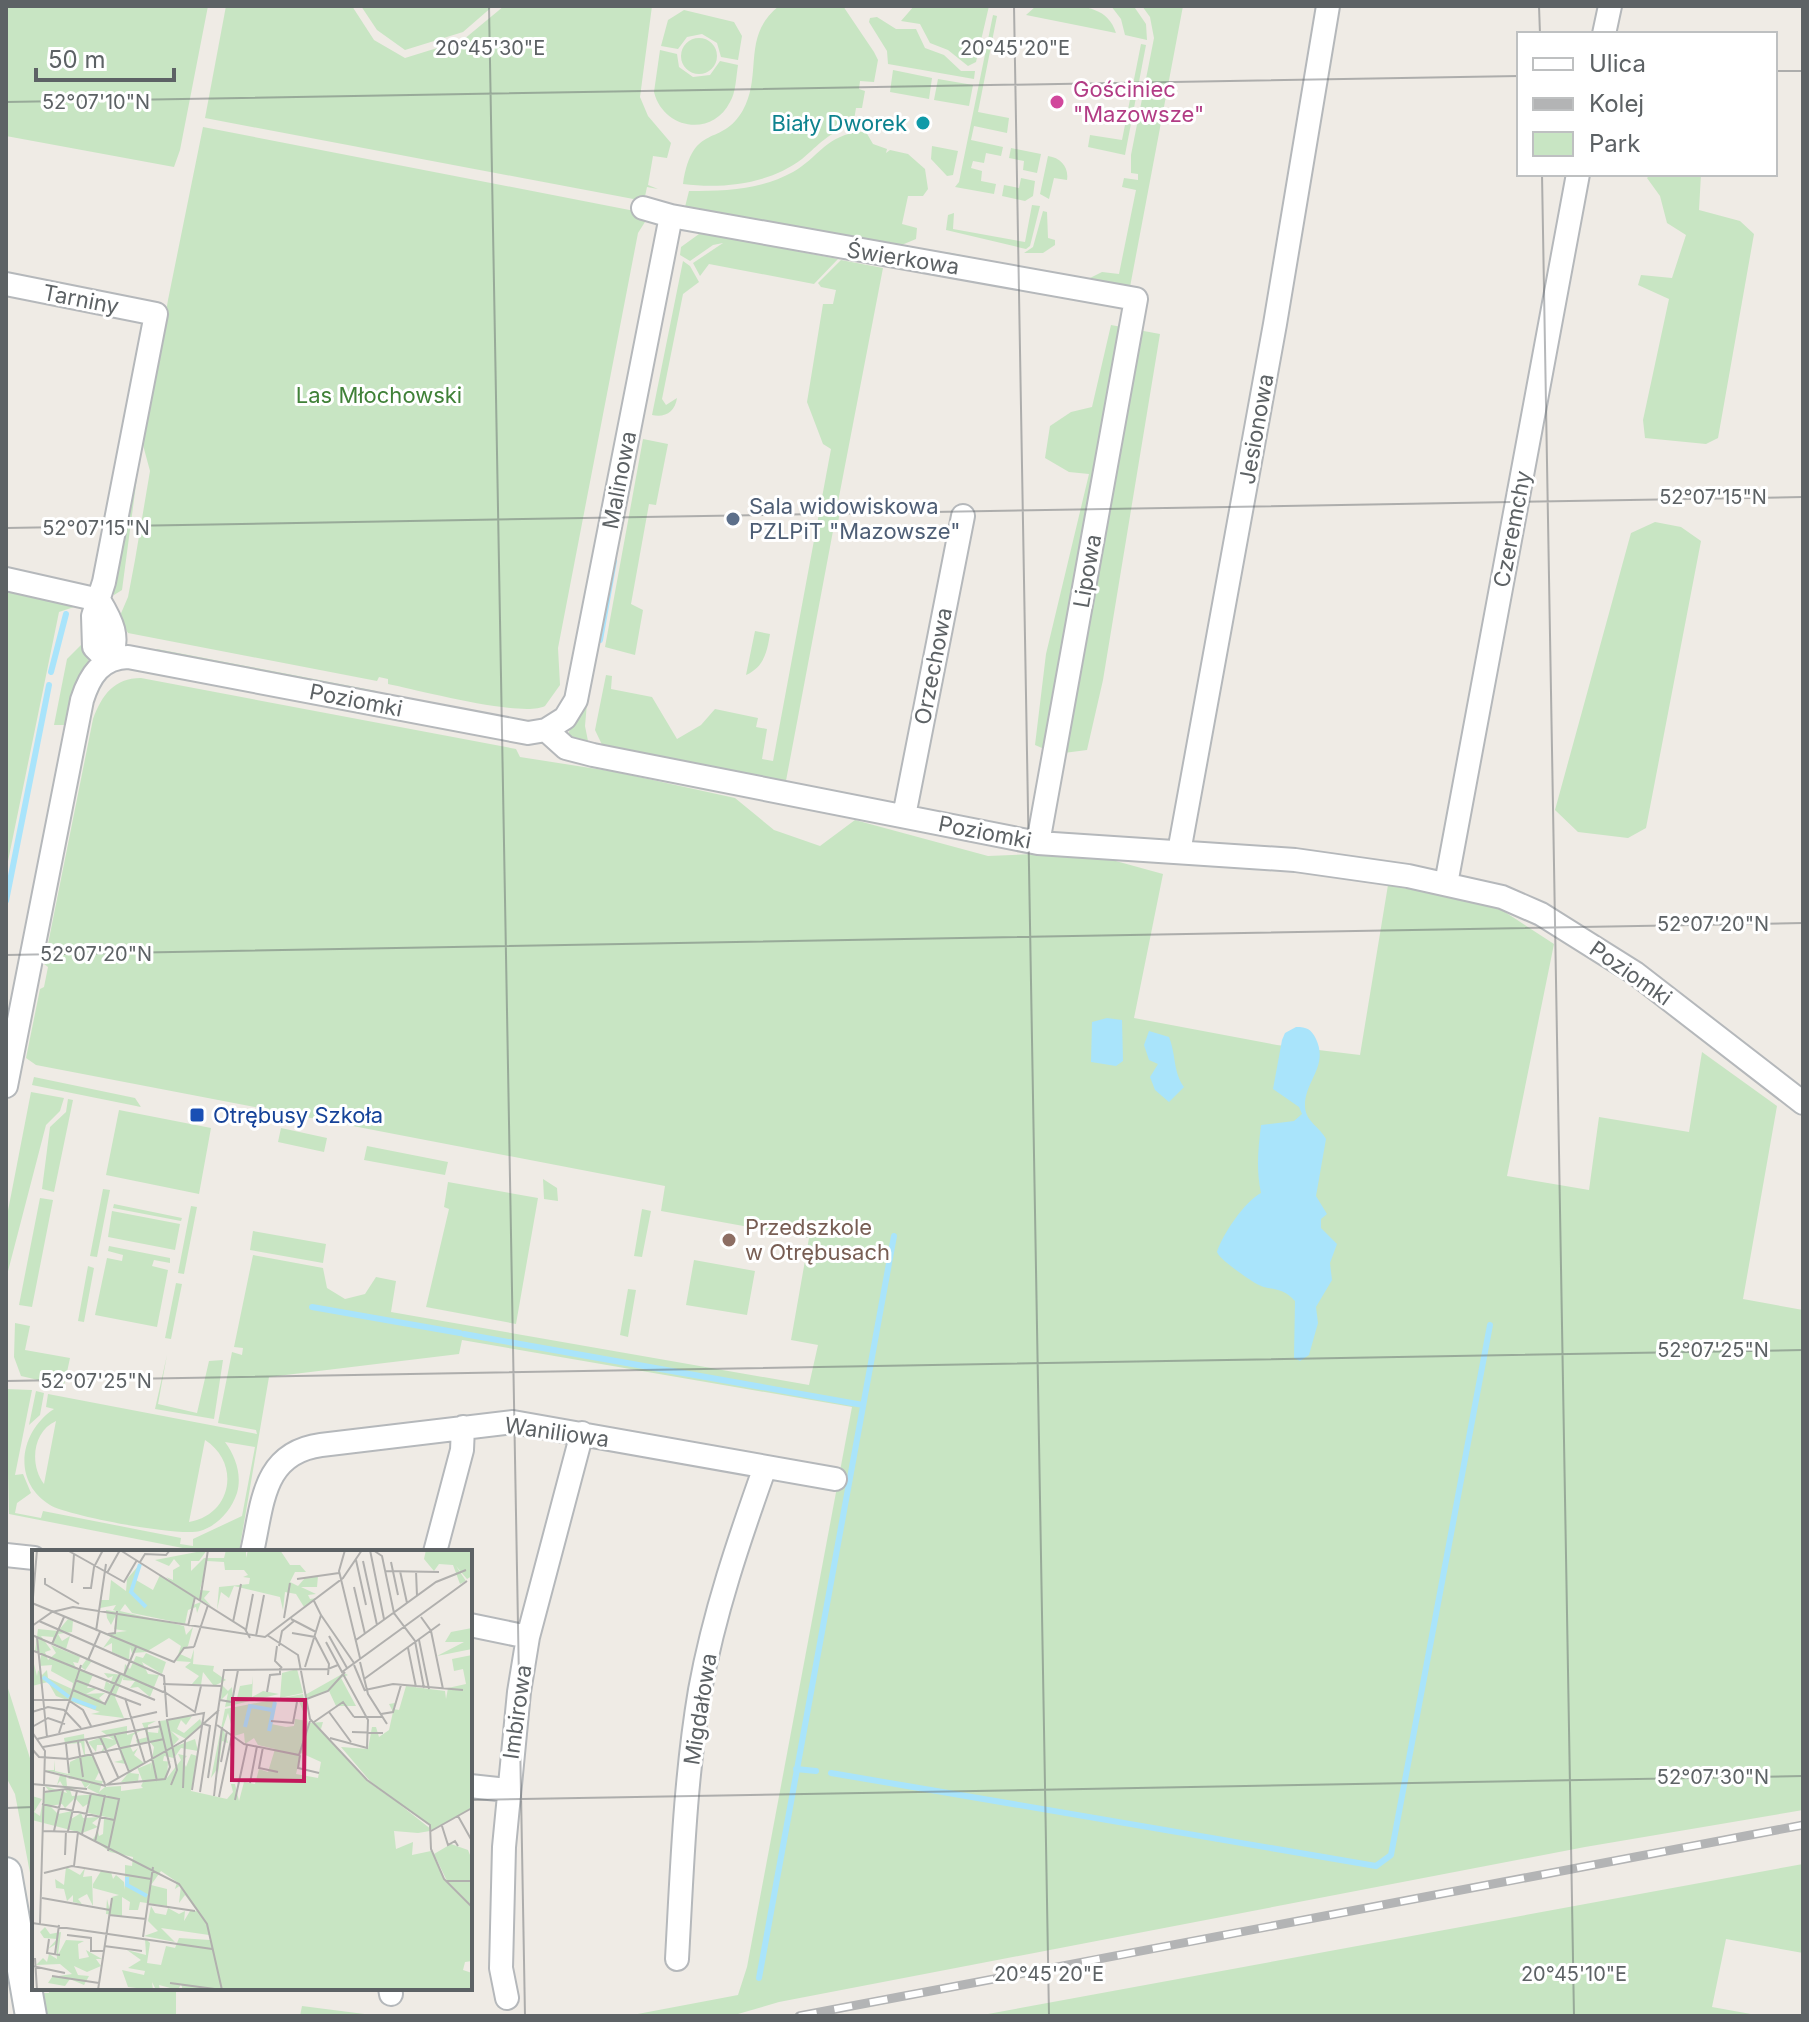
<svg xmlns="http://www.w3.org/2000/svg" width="1809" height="2022" viewBox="0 0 1809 2022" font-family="Inter,sans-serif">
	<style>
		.green { fill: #c8e5c3; fill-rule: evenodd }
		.water { fill: #a9e4fb }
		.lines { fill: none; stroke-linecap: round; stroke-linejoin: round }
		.stream { stroke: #a9e4fb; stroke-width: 6 }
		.street-casing { stroke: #b5b8bb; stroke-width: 26 }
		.secondary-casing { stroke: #b4b9bc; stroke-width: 34 }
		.street { stroke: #fff; stroke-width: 22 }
		.secondary { stroke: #fff; stroke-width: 30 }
		.rail-casing { stroke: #b3b4b5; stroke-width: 9 }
		.rail { stroke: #fff; stroke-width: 6; stroke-dasharray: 18; stroke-linecap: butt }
		.ticks { fill: none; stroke: #5d6265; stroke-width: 2; stroke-opacity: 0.45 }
		.hotel-dot { fill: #d1479c; stroke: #fff; stroke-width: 3 }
		.culture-dot { fill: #0f9aa8; stroke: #fff; stroke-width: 3 }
		.service-dot { fill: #5c6f8a; stroke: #fff; stroke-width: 3 }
		.transit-dot { fill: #1a4fb4; stroke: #fff; stroke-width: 3 }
		.education-dot { fill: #8d6e63; stroke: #fff; stroke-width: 3 }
		.labels { text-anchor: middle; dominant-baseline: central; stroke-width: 6; stroke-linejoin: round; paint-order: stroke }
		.hotel-label { font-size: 22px; fill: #b23c85; stroke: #fff; text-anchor: start }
		.culture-label { font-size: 22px; fill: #0d838f; stroke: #fff; text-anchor: end }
		.street-label { font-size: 22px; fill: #5d6265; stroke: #fff }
		.park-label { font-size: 22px; fill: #408138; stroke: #fff }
		.service-label { font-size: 22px; fill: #4e5e75; stroke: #fff; text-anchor: start }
		.transit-label { font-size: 22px; fill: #164399; stroke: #fff; text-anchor: start }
		.education-label { font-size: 22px; fill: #785e54; stroke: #fff; text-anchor: start }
		.inset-river { fill: none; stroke: #a9e4fb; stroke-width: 4 }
		.inset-road { fill: none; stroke: #b1b0ae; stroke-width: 2 }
		.view { fill: #c2185b; fill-opacity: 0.15; stroke: #c2185b; stroke-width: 4 }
		.inset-edge { fill: none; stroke: #5d6265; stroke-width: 4 }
		.ticks-label { font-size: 20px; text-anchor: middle; fill: #5d6265; stroke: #fff; stroke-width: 6; stroke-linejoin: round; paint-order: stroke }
	</style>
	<rect width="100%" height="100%" fill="#efebe5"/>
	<!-- green -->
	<path class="green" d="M6,6h202l-28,144 -6,17 -168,-31z
		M226,6h126l22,34 31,18 58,-18 41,-34h148l-12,91 8,19 23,27 -4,15 -14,-2 -5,29 10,4 -11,-2 -3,14 -439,-83z
		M361,6h132l-30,26 -58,18 -28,-20z
		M779,6h64l31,46 4,8 -4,22 -14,-1 -1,8 6,2 -3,17h-6l-3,18c-25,6 -33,18 -51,33 -33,25 -79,30 -119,25 10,-64 38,-35 60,-74 20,-36 -2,-74 36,-104z
		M914,6h75l-13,56 -8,4 -20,-16 -18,-7 -10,-19 -19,-3z
		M1036,6c31,0 70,-6 80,27l-90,-18z
		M1111,6l24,2 11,16 1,16 -22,-5 -4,-16z
		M1142,6h41l-53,281 -185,-27 1,-8 140,28 16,-8 17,2 17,-84 -14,-3 2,-9 14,2v-6l-7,-1v-18l23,-117 -4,-21z
		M684,10l50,12 8,14 -4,24 -17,-3 -4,-14 -15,-9 -15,3 -9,12 -17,-3 7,-26z
		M993,15l4,1 -19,96 31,6 -2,15 -33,-7 -3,14 32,7 -2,9 -15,-3 -2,10 -11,-2 -2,7 11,3 -1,10 15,3 -2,10 -39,-7 4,-5z
		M877,17l19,12h20l9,19 19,7 17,16h14l-1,8 -86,-15 -1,-13 -18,-29 1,-4z
		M681 56a18 18 0 1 1 36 0a18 18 0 1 1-36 0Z
		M1141,44l5,1 -21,110 -37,-8 2,-12 32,5z
		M660,50l17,4 2,13 14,10 17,-2 10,-14 18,4c-2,12 -2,27 -8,37 -18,36 -67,27 -76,-10z
		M893,70l39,8 -3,21 -39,-7z
		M938,79l35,6 -4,21 -35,-6z
		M203,127l447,87 -12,19 -80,415 2,37 -15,21c-22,12 -127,-16 -157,-22v-5l-9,-2 -2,4 -249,-48 -9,-15 9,-21 7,-37 15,-89 -7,-26 25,-145z
		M856,132h10l7,12 14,5 -1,4 4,-3 18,4 17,15 3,20 -5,7h-15l-6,28 15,4 -1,11 -24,10 -208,-38 5,-20c36,0 71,-1 104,-19 26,-15 30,-33 63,-40z
		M932,146l26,5 -5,24 -6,1 -16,-17z
		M1011,148l30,6 -4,19 -14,-3 1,-9 -15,-3z
		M1048,156c13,2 21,11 19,24l-13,-2 -5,21 -9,-5z
		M1651,174h50l-2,36 41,11 14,13 -36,204 -12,6 -61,-6 -2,-18 26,-121 -31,-14 3,-10 31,3 14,-43 -19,-12 -7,-27 -13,-18z
		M1021,178l14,3 -2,15 -8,5 -23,-5 2,-11 15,3z
		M1032,205l8,1 -10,40 -4,3 -80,-19 2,-15 6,-2 -1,16 72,13z
		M1043,211l4,1 1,26 7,2v5l-12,8h-19l9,-6z
		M699,234l13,1 126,24 -24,25 -105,-20 -9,12 -7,-13 30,-20 -10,2 -23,16 -10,-6 1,-8z
		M841,260l42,8 -45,234 3,4 -4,22 -4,3 -48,255 -180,-35 -10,-21 11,-55 6,1 -1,13 41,8 25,42 24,-14 14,-16 43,9 -2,9 11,2 -5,30 11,2 58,-312 -8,-5 -16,-42 16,-98h10l3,-14 -15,-3 -3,-4z
		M683,261l7,5 9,16 -16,12 -21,105 4,6 11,-7c-2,14 -12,20 -25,17z
		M1111,325l49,9 -57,346 -16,70 -31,4 -21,-9 11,-91 43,-180 -20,-2 -24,-14 5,-32 21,-14 21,-5z
		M643,439l25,5 -12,61 -7,-1 -18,100 12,6 -8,45 -30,-8z
		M134,461l5,1 -17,128 -8,5 -5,-13z
		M1655,522l26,5 20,14 -55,287 -18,10 -50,-6 -23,-22 76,-277z
		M6,584l61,16 7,7 -15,5 -53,259z
		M755,631l15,3c-3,18 -6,33 -24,41z
		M83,643l6,20 -9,18 -12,44h-14l13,-66z
		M157,649l219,42 -4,3 -219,-42z
		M141,678l375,71 4,8 96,15 119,26 39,32 46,16 35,-26 133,36 95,-4 80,22 -29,144 143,27 83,10 28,-170 91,10 75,49 -47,232 82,14 10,-73 90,15 13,-80 75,54 -34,193 60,11v500l-218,37 -806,155 -48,14h-104l111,-21 9,-28 105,-560 -390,-67 -3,14 -190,23 -30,175h-36l-194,-38 -3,-125 26,1 -17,85 8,-1 8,19 -14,10 -2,10 26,5 2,-7 138,27 -1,6 13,2v-7l49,-23 13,-69 -30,-5c11,15 17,33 12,51 -6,18 -20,33 -37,38 -20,6 -132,-15 -150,-26 -39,-24 -30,-74 4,-96l-8,-2 2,-13 209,40 -1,-4 -38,-7 14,-71 10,3 1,-7 -9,-1 19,-92 70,13 4,20 18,11 20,-5 11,-17 20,4 -5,31 418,73 9,-40 -27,-5 18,-102 -148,-27 4,-25 -629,-121 -10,-7 14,-69 4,-2 4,-20 -4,-3 49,-245c9,-24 21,-41 48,-41zM56,1421l-12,63c-15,-20 -11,-53 12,-63zM205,1440c36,23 27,75 -16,82z
		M583,702l4,1 -2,23 5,25 -21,-12 -1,-5z
		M34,1077l101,21 6,9 -109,-22z
		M31,1092l33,6 -4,13 -14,14 -40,154v-58z
		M68,1099l5,1 -19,92 -12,-3 8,-62 16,-15z
		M119,1110l92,18 -12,66 -93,-19z
		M281,1128l46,10 -3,14 -46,-10z
		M367,1146l81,16 -3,13 -81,-15z
		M543,1179l14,9 1,13 -14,-2z
		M448,1182l90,16 -22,126 -90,-17 23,-98 -5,-2z
		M103,1189l7,1 -13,67 -7,-1z
		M40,1198l13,2 -21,107 -13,-2z
		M114,1204l68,14 -1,3 -68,-13z
		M191,1206l6,1 -13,67 -6,-1z
		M642,1209l9,2 -9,46 -8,-1z
		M112,1211l68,13 -5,26 -67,-13z
		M253,1231l73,13 -3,19 -73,-13z
		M109,1246l61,12v5l-16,-3 -2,6 16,4 -11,57 -62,-12 12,-57 15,3 1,-6 -15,-4z
		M694,1260l61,11 -8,44 -61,-10z
		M88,1266l6,2 -10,54 -6,-1z
		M176,1283l6,1 -11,55 -6,-1z
		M628,1289l8,1 -8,47 -8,-2z
		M15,1323l15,3 -5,24 45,8 -6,28 -43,-10 -7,-19z
		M167,1355l-9,49 39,9 12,-52 14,-1 -9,59 -59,-10z
		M36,1391l8,2 -4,22 -11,10z
		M6,1682l28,89v123l-19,-100 -9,-17z
		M1803,1864v89l-77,-14 -14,68 50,9h-785z
		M48,1988h128v28h-134v-23h7z
		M302,2006l78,10h-80z"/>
	<!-- water -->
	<path class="water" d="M1107,1018l15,2 1,41 -7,5 -25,-4 1,-40z
		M1296,1027c11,0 15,2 20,12 13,28 -12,42 -11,68 1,15 15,20 21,32l-10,57 11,18 -6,5v9l16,16 -7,19 2,17 -16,27 2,16 -9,32 -9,6 -6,-3 1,-57c-15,-16 -25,-9 -40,-18 -8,-5 -35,-23 -38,-31 5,-17 28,-51 44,-59 -5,-24 -3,-43 0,-68l33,-4 8,-7 -3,-7 -26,-18 9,-49 3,-7z
		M1149,1031l20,6c7,17 4,35 15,50l-15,15 -14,-12 -5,-13 8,-13 -9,-4 -5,-15z"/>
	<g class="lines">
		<!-- stream -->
		<path class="stream" d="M600,640l14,-79
			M51,672l15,-58
			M6,901l43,-216
			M312,1307l148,26
			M464,1334l399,71
			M796,1769l20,2
			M831,1773l545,93 15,-11 99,-530
			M759,1978l135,-742"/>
		<!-- street casing -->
		<g class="street-casing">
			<path id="street" d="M1604,34l6,-28
				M643,208l28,8 465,83 -98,544
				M6,284l150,30 -52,268 -11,34 1,31 14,14c14,-22 3,-41 -9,-61
				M6,579l93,21
				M546,730l19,-12 11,-18 95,-484
				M904,816l59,-300
				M1179,852l96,-528 53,-318
				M1446,884l132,-710
				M6,1086l76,-386c8,-25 19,-42 46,-43l400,76 18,-3 20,18 27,7 445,88 257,17 113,16 94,21 39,17 94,59 168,130
				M252,1552c11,-48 10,-99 69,-107l192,-23 322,57
				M435,1552l27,-102 1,-23
				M6,1555l28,3
				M470,1625l58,12
				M470,1786l37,4
				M677,1959c5,-90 8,-180 23,-269 14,-77 39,-150 65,-223
				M390,1988l1,6
				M507,1998l-6,-30 3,-121 15,-155 9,-55 54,-204"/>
		</g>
		<!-- secondary casing -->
		<g class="secondary-casing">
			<path id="secondary" d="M6,1873l25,143"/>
		</g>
		<!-- street -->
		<use href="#street" class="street"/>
		<!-- secondary -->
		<use href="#secondary" class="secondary"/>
		<!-- rail casing -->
		<g class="rail-casing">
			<path id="rail" d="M799,2016l1004,-191"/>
		</g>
		<!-- rail -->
		<use href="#rail" class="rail"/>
	</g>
	<!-- ticks -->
	<path class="ticks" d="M489,6l36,2010M1014,6l35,2010M1539,6l1,28M1775,71h28M6,102l1513,-26M1542,174l32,1842M6,528l1797,-31M6,955l1797,-32M6,1381l1797,-31M470,1800l1333,-24M6,1808l28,-1"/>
	<!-- markers -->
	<circle class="hotel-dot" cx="1057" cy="102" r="8"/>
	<circle class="culture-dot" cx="923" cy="123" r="8"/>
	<circle class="service-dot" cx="733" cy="519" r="8"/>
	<rect class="transit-dot" x="189" y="1107" width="16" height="16" rx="4"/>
	<circle class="education-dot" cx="729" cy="1240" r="8"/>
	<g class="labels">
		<!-- hotel labels -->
		<g class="hotel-label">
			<text x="1073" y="89">Gościniec<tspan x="1073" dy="25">"Mazowsze"</tspan></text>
		</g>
		<!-- culture labels -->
		<g class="culture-label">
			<text x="907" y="123">Biały Dworek</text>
		</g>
		<!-- street labels -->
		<g class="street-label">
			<text transform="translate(903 258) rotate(9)">Świerkowa</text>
			<text transform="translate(81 299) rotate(11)">Tarniny</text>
			<text transform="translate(1256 429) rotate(-80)">Jesionowa</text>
			<text transform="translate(619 480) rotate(-79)">Malinowa</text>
			<text transform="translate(1512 529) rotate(-79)">Czeremchy</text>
			<text transform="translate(1087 571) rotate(-80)">Lipowa</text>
			<text transform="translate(933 666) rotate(-79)">Orzechowa</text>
			<text transform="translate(356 700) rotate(11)">Poziomki</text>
			<text transform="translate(985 832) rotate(11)">Poziomki</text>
			<text transform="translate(1631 973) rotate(35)">Poziomki</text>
			<text transform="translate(557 1432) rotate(8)">Waniliowa</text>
			<text transform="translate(700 1709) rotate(-81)">Migdałowa</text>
			<text transform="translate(517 1712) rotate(-82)">Imbirowa</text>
		</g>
		<!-- park labels -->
		<g class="park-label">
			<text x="379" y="395">Las Młochowski</text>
		</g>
		<!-- service labels -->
		<g class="service-label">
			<text x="749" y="506">Sala widowiskowa<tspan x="749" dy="25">PZLPiT "Mazowsze"</tspan></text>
		</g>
		<!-- transit labels -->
		<g class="transit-label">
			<text x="213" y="1115">Otrębusy Szkoła</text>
		</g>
		<!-- education labels -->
		<g class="education-label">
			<text x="745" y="1227">Przedszkole<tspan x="745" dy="25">w Otrębusach</tspan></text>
		</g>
	</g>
	<!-- overview -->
	<g transform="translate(32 1550)">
		<rect width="440" height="440" fill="#efebe5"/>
		<path d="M175,0l-8,11h-8v10l13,-13h20l2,-8h20v8l2,-8h32l10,15h10l6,7h-11l-5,10 8,4 7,-8 13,-2 -1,11h-16l15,7 -8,1 2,4 7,-1 -13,9 -8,-13 -11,-2 -2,18 -3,-13 -46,-11 -5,12 -8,-6 -4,18 2,-23 30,-3 1,-6 -7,-1 5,-2 -4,-5h-19l-1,-8 -17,-1 -7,29 10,1 -6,7 7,8 -34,-20 18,12 -2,7 8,-3 -4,11 -1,-6 -8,3 -3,14 -53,-11 -7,-9 -5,7 64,15 2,9 7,-8 -5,19 -10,9 3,-9 -12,-8 -23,14 -14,1 -2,-6 -1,13 -17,-8v-9l-9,5 8,-11 -7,-3 23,-3 -13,-2 3,-16 -6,12 -4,-7 -1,-8 13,2 -6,-2 3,-5 -16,3v-8h9l2,-20 15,11 1,-12 13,-15 -4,16 17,10 7,-15 13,8 -7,-6 7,3v-10l7,-4 -6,-7 -5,7 -14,-6zM394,0h46v26l-5,3 -11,-13 10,15 -6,3 -7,-19 -14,-1 -5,7 -10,-12zM36,69l5,2 -1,11 -14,2 4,7 8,-5 -4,13 -13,-6v-6l-12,-1 10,14 -6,2 3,8 8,-7 -5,-8 29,12 -2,6 -5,-1 4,8h8l-4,-3 8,-11 2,6 -7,10 9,3 -6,13h11l-12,6 19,-1 -6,5 6,6 6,-11 -7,-4 2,-8 4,3 3,-8 -5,2 -4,-5 20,2 -9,22 9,21 -33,-4 9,-2 -44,-16 -8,-14 -16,4 2,-22 3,12 1,-6 4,5 5,-5 1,8 24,11 1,-6 -22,-12 1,-6 -13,1 2,-11 -6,-3 3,-23 20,2zM440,78v21l-35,7 27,-14h-19l6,-10zM162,99l-1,15 21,2 -1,5 13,9 -12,6 -11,-14 -2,13 -9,-1 7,-8 -14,-9 6,-5 -15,-1 4,-7 11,5zM114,103l20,9 -4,12 -20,-12 6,12 11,1 -9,22 -12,-10 -8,1 5,-7 -12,-1 2,-16 5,5 6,-13 7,2zM440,105v153l-40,22 -62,-49 -29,-34 27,2 4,-22h4l3,10 10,-7 4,-18 -4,-8 6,-1 -2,6 6,1 7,-24 39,5 1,8 2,-11 18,-4 -3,-15 -9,2 -2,-12zM265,119l6,24 -23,5 2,-25zM312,123l4,2 -7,3 15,28h-20l-7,-15 -21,8 -3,-4zM221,126l-1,21 11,-6 16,3 -54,13 3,-14 -7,7 1,-15 6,6 4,-4 1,15h3l4,-16 12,-2zM271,144l5,29 15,-1 -2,7 -5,-3 51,55 62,44 1,6 -12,2 -24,-2 2,18 17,-7 -1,13 19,-4 14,30 27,27v53l-7,1 -2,8 9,3v17h-289l-2,-6 -3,6 -19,-5 1,5h-4l-4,-8 1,8 -25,-3 -6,-17 22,5 1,-4 -17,-3 13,-8 -14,-10 19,5 -1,-17 5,5 -3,20 14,2 5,-19 9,2 4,-10 31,2 -1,-5 -48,-7 14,14 -31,-6 14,-5 -10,-10 3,-15 4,7 11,2 2,-7 11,6 6,-3 -1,10 6,-10h7l-12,-16 -6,8 2,-18 -6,4 2,-7 -16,-11 -10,14 16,4v17l-27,-4 -2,8h-9l1,-8 -8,-5v19l-16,-2 1,-15 3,12 2,-14 7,-2 -26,-7v-4l8,-13 10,1 2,7 3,-4 8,7 1,8v-25l7,1 1,-9 -23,-5 -17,-13 5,-8 1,5 4,-2 1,-15 7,-1 -23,-5 1,-10 -6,4 -8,-9 -10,10 -3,-4 -12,2 8,8 14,-3 -1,8 10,-6 2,5 17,-1 -8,6 6,4 -16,6 -50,-13v-24l10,3 -8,13 6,4 2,-11h5l-4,-2v-12l2,2 5,-1 -5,-6 22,7 -7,-12 -3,4 3,-10 6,1 1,10 14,2 -11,2 2,6 27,-2 -12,-6 4,-5 -6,5 -5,-9h-12l7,-7 -4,4 -26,-6h9l1,-10v11l13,3 2,-12 14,-7 -3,-12 -16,1 -1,-6 20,-4 1,20 8,3 6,15 -4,8 8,1 -4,11 6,-5 16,-1v5l22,-3 -2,-2 2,-4 -6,-15 -7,6 9,1 -1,8h-17l9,-11 -4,-7 -12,-2 8,-2 -4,-17 -17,9 4,-7h-8l-1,7 -8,-10 14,-5 12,3 -13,-9 26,-5v9l15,-5 -9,5 -3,11 3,6 5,-4 -4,7 10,8 -6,3 1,2 12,-5 -1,9 4,-25 -5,-6 -8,3 -4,-1 -1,-3 12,-3 -6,-14 14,-2 -8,4v7l10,1 2,-12 32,-5 -6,9 -5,-5 -4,9 7,4 16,-14 2,5 -16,15 -15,-8 8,8 -8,9 24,-9 3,12 -17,-3 -7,10 -10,-2 -1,5 10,1h-5l-1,16 14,-18 -3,-6 9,2 -4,4 3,7 5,-13 6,2 -6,35 36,8 6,-7 -2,-8h4l4,17 5,-19 11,2 4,-15 9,3 7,-23 -17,-4 -4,-7 -9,6 -1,-11 -10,3 -6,-23 -5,15 5,15 -6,-2 -4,33 -1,-5 -6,9 14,-69zM266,149l9,22 -12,-2 -1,7 -8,1 -15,-3 5,-23zM269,203l20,9 -3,16 -22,-4zM419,294l17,6 4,10v46l-25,-25 -13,-27zM34,317l14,8 5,-7 -2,9 9,-1 1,30 -6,-12 -9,5 4,5 -9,-2v-7l-6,6 -3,-12 -8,-1 -1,-9 9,6zM13,377l5,7 11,-2 -3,23 8,-15 18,1 -6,3 1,15 10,-2 -3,-7 16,9h-6l5,7 -14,6 -13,-6 4,9 11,1 -5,9 -14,-6 -5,7 -17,-3 4,-6 20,-3 -12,-10 -24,1 7,-7 4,4 2,-8 8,5 -1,-15 -8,5 9,-10 -13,-1 -4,-6z" fill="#c8e5c3" fill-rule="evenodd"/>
		<path class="inset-river" d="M108,14l-9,28 15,15M11,127l26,20M40,149l24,9M213,177l5,-21 22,4M237,181l6,-29M95,327v8l20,11"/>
		<path class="inset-road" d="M35,0l57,32 13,-22M88,0l125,79 5,9M313,0l-6,21 21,87M338,0l14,69M341,0l9,6 12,57 21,28 9,47M324,10l10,45M331,11l14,64M108,12l5,-8 21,1 4,-5M359,12l7,33M353,21l54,1M368,21l7,32M384,21l1,25M75,23l13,-23M13,28v6l34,20M265,29l42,-6M40,33l2,-29M322,37l11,47M51,38h8l3,-21 9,-17M168,50l8,-50M0,53l142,59 10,-14 10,-1M0,59l5,-59M289,65l33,48M389,67l10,14 12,58M252,68l6,-35M259,69l25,13M7,71l125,55 3,41M201,72l8,-38M0,76l20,-14 21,-5 192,30 78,-59 19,-28M156,76l7,-29M214,80l7,-36M64,81l10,-67M260,83l23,4 14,27 -1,11M76,84l7,-1 2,-22M0,85l131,57M235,85l31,20 12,64 57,61 63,45 1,24 13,30 28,28M224,86l8,-41M297,86l18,32M5,87l10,100M324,90l80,-58 30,-12M387,90l10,49M294,92l16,30 125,-91M20,94l12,-27M245,96l-2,15 7,7M247,96l3,-15 12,-10M162,97l14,-42M376,98l8,39M2,101l121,49M56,110l12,-28M328,112l8,32 19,30M322,115l11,26M273,117l16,-52 -7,-14M92,125l12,-28M332,129l76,-55M43,130l66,25M131,134l58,2M41,140l32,14 15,-30M333,140l28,-6 70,6M131,141l32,21 6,-26M235,142l3,-17 10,-1v-6M93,148l20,65M0,150h36l15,10 8,16M188,150l12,2 6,-32M272,150l24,-9 17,-19M0,162l16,-5 16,3 17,18M297,162l22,30M349,164l12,-2 8,-27M322,167h29M239,171l22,2 4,-21M282,172l29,-20 11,15M185,175l27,19 55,11 11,-34M0,177l16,-9 17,6M114,179l11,52M0,182l13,19 -5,173M320,182l31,1M27,183l22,-68M82,184l15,38M68,187l18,40M298,188l37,10 1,-28 -25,-46M5,189l120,-27M54,190l19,44M46,192l5,35M34,194l3,29M11,197l118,-21M231,197l-4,21 19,4M0,199l7,8 30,2 95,-20M268,205l-2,13 21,5M189,212l6,-31M13,221l61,15M176,228l16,-108 104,-1 10,-4M218,233l7,-37M0,234l55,5M72,235l61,-6 5,-12 -11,-46M74,235l79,-45 34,-30M139,235l6,-15 -10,-50 37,-7 -12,77M151,238l2,-48M12,242l23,-3 52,10 -11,52M168,242l10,-66 -6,-2M182,246l8,-69M187,247l13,-62M203,250l12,-55M10,254l72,16M426,266l14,25M410,276l6,19 7,-4 3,5M11,281l34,1 102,52 28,40 15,66M22,281l9,-41M36,281l9,-40M399,281l41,-23M50,284l9,-41M63,292l10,-47M33,305l1,-24M42,316l4,-34M12,323l28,-7 79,13M414,331h26M10,348l68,12M116,354l47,7M77,365l37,4M0,373l180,26M35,385l24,3v13h12M111,387l10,-70M17,389l-2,14 13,2M72,396l38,5M23,404l4,-29M3,408l2,32M0,416l33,7M20,426l47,7M138,433l52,7M66,440l14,-92"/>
		<path class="view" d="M201,149l72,1 -1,81 -72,-1z"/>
		<rect width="440" height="440" class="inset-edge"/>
	</g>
	<g class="ticks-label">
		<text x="490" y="55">20°45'30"E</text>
		<text x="1015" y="55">20°45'20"E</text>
		<text x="96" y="109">52°07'10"N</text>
		<text x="1713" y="504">52°07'15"N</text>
		<text x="96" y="535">52°07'15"N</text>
		<text x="1713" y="931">52°07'20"N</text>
		<text x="96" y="961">52°07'20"N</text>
		<text x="1713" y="1357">52°07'25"N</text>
		<text x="96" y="1388">52°07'25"N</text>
		<text x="1713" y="1784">52°07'30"N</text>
		<text x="1049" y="1981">20°45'20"E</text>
		<text x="1574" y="1981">20°45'10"E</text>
	</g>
	<!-- border -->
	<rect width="1809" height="2022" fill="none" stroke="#5d6265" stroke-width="16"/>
	<!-- legend -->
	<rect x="1517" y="32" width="260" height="144" fill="#ffffff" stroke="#bec0c1" stroke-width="2"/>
	<rect x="1533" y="58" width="40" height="12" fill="#ffffff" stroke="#bec0c1" stroke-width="2"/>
	<text x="1589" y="72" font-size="24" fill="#5d6265">Ulica</text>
	<rect x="1533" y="98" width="40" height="12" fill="#b3b4b5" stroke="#bec0c1" stroke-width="2"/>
	<text x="1589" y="112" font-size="24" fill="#5d6265">Kolej</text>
	<rect x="1533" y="132" width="40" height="24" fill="#c8e5c3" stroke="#bec0c1" stroke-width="2"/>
	<text x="1589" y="152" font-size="24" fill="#5d6265">Park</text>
	<!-- scale -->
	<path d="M36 68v12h138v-12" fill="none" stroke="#5d6265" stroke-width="4"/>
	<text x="48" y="68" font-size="24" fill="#5d6265" stroke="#ffffff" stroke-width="6" paint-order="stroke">50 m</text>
</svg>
